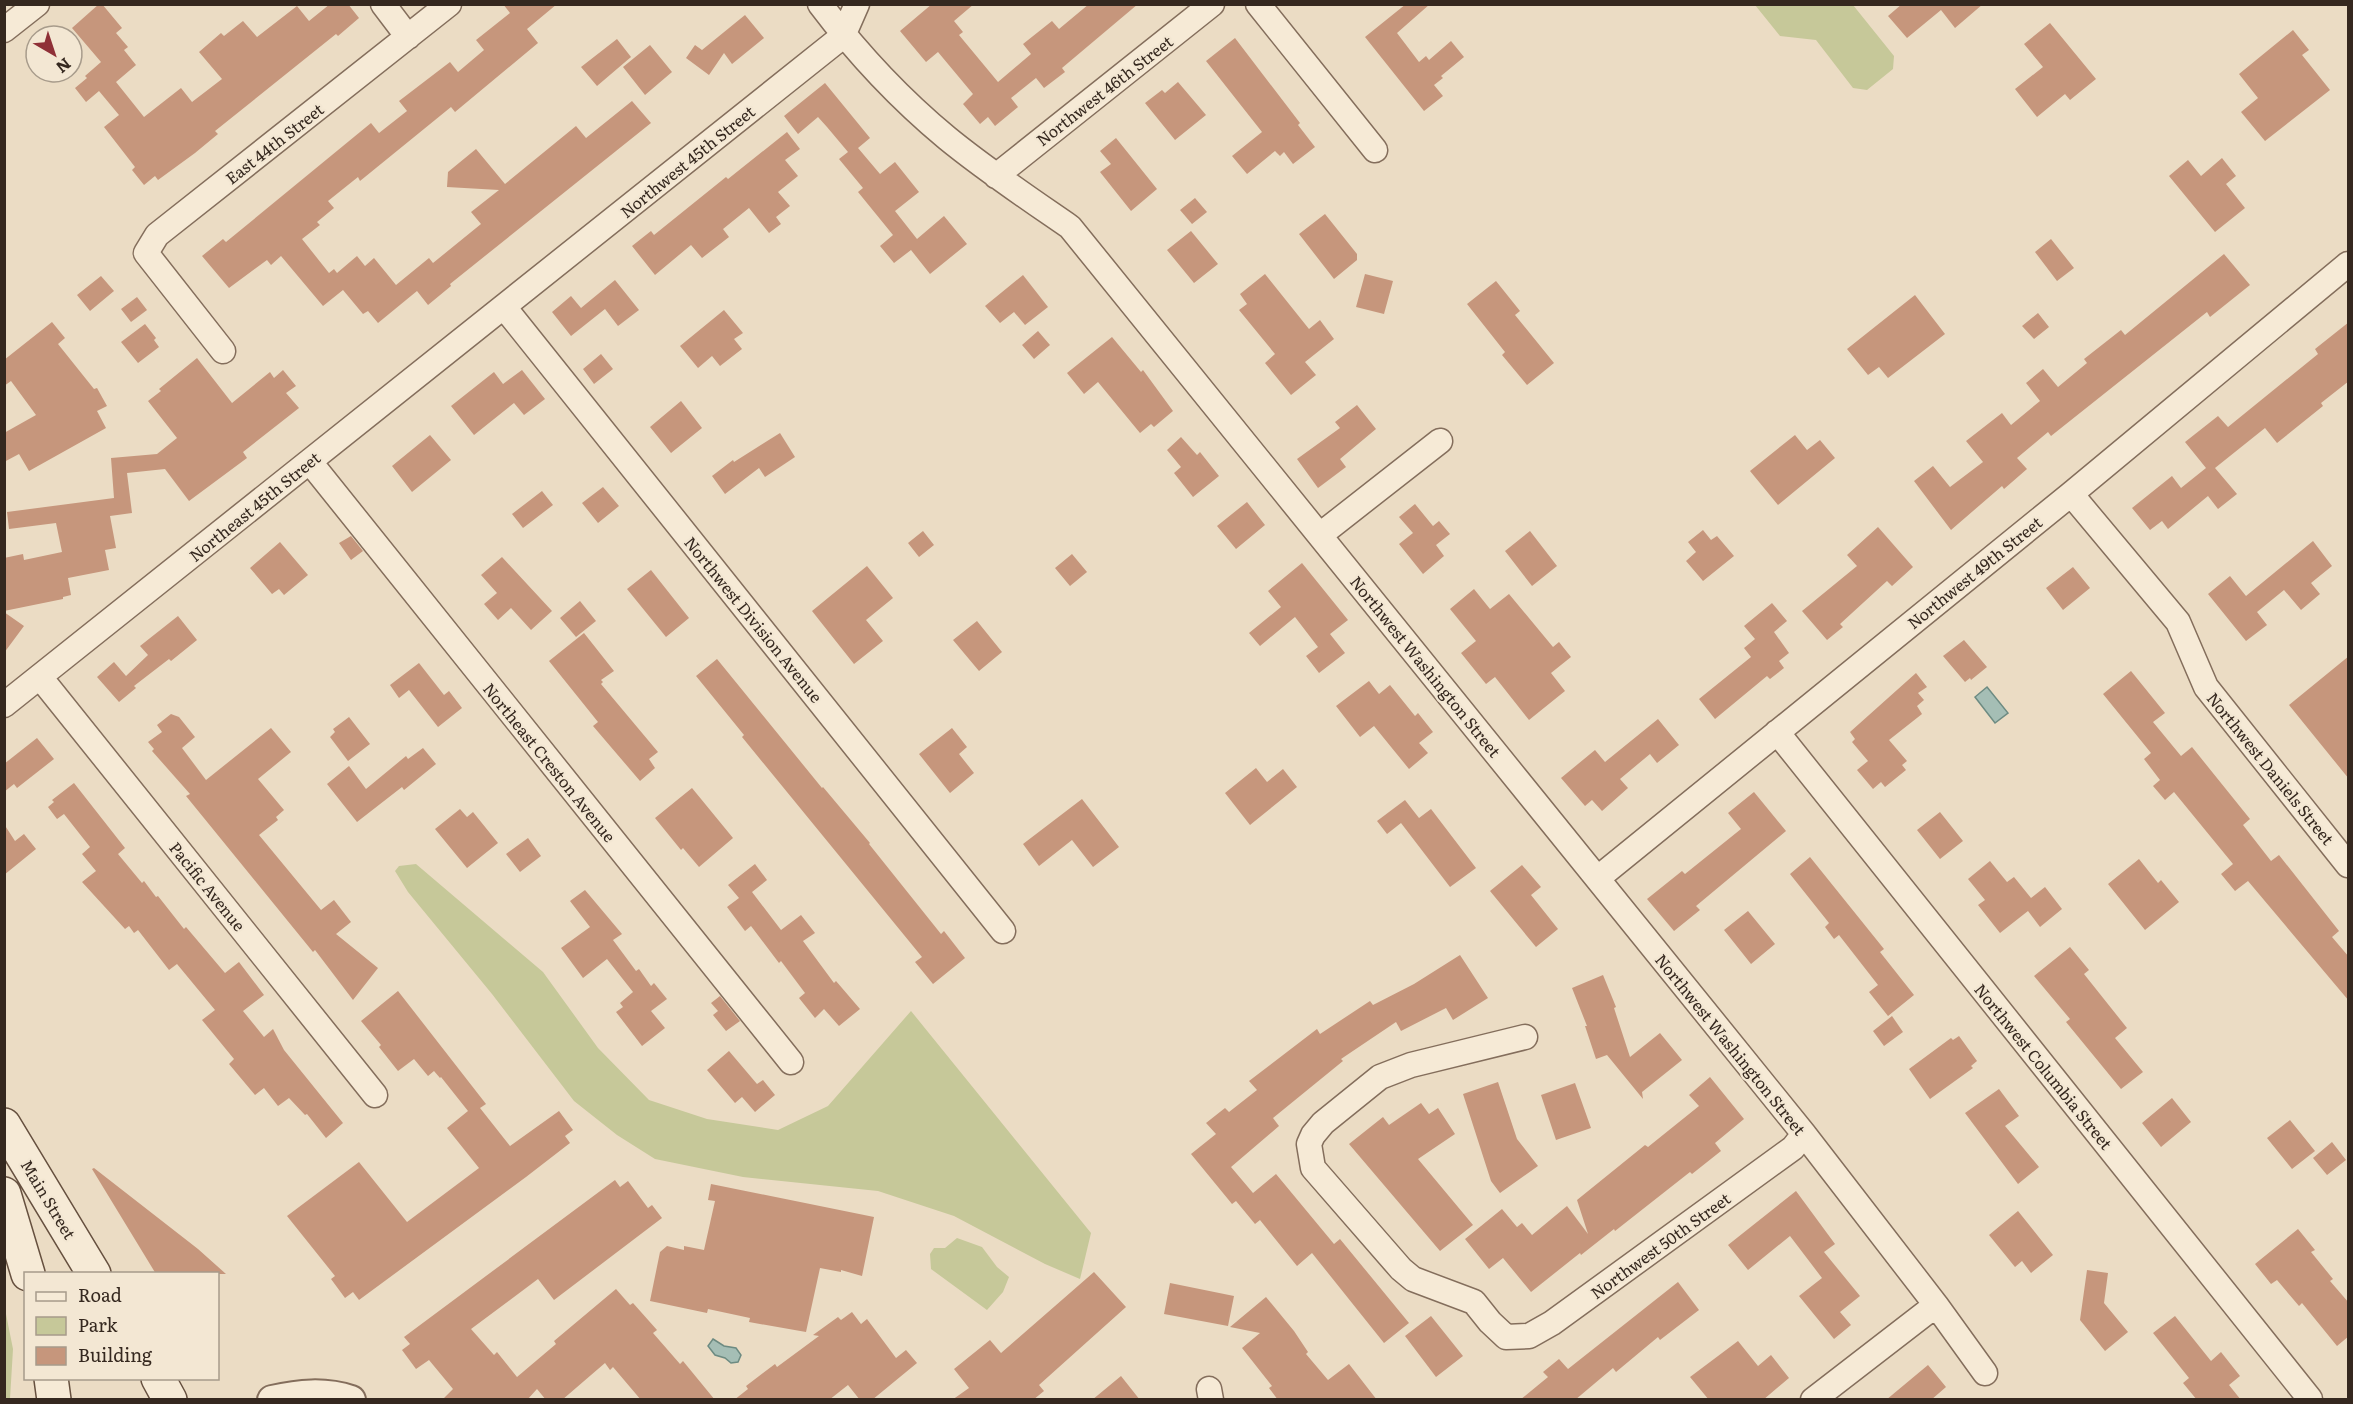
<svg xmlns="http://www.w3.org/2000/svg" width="2353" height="1404" viewBox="0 0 2353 1404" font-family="Literata,serif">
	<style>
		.green { fill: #c6c899 }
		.water { fill: #a5beb5; stroke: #6d8b82; stroke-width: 1.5 }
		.building { fill: #c6967c }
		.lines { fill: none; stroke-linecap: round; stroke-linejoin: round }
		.minor-casing { stroke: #846e5c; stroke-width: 27 }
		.tertiary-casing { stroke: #846e5c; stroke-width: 32 }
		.secondary-casing { stroke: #66503f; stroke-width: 36 }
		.minor { stroke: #f6ead6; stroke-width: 24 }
		.tertiary { stroke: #f6ead6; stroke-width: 28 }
		.secondary { stroke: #f6ead6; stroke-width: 33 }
		.labels { text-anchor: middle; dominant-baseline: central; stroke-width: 4.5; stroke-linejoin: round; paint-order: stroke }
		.street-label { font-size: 16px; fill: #35281f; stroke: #f3e7d3 }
	</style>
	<rect width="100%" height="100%" fill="#ebdcc4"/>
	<!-- green -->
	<path class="green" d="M1755,5h98l41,51 -1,13 -26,21 -14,-2 -37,-48 -36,-4z
		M416,864l127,108 55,76 51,52 58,19 71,11 50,-24 83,-95 180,222 -11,46 -35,-15 -91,-48 -76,-25 -135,-14 -88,-18 -38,-24 -43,-34 -82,-107 -84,-102 -13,-21 4,-5z
		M957,1238l25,9 15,20 12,10 -6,15 -16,18 -56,-41 -1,-15 4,-6h11z
		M4,1304l9,45 -3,50h-5z"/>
	<!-- water -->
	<path class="water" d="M1987,687l21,26 -13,10 -20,-26z
		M713,1339l11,7 12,2 5,7 -3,7 -7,1 -6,-5 -10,-3 -7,-9z"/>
	<!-- building -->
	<path class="building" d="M99,4h3l20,24 -6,5 12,14 -4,3 12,15 -20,17 28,35 37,-29 11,14 30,-23 -23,-27 22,-19 3,3 19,-15 14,16 40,-31 12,15 21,-17h18l11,14 -21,18 -2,-2 -121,97 3,3 -23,19 -37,27 -3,-4 -11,9 -12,-15 3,-3 -31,-40 15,-12 -20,-24 -13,11 -11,-14 12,-10 -2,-2 16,-14 -29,-34z
		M503,4h54l-30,25 11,14 -83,69 -4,-5 -91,74 -2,-4 -30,24 6,7 -17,14 3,3 -18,14 27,34 5,-4 3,4 20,-17 8,10 9,-8 22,27 33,-27 4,5 48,-39 -10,-12 28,-22 -52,-3 1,-15 28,-23 29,35 71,-58 10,12 46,-37 19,22 -201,161 1,2 -23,19 -11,-14 -39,32 -10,-12 -5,3 -20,-24 -20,16 -42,-50 -10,9 -4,-5 -38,28 -27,-32 21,-17 3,3 145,-119 8,10 28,-22 -8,-10 51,-39 8,10 26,-22 -8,-10 34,-27z
		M932,4h42l-20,17 9,11 -4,3 39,47 33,-28 -8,-10 29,-23 7,8 30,-25h49l-76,64 3,4 -21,16 -8,-10 -25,20 7,9 -23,19 -7,-9 -8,7 -17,-20 10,-10 -35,-42 -12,10 -26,-31z
		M1406,4h24l-33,29 22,29 7,-6 3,4 22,-19 13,16 -23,19 2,2 -9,7 9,11 -19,15 -59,-74z
		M1902,4h81l-28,24 -14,-18 -34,28 -19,-22z
		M745,15l19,23 -32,26 -8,-11 -15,22 -23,-17 9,-13 7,5z
		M2050,23l46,56 -26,21 -5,-6 -28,23 -22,-28 28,-22 -19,-23z
		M2293,30l16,20 -7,5 28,35 -65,51 -24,-29 17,-14 -19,-24z
		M1235,38l65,85 -2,2 17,22 -22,17 -9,-12 -4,4 -5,-5 -28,23 -15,-18 30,-24 -56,-71z
		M617,39l14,18 -34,29 -16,-19z
		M650,45l22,27 -27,23 -22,-28z
		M1178,82l28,33 -31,25 -30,-37 17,-13 3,3z
		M825,83l45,55 -12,10 22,26 15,-12 24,30 -24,19 22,28 27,-23 23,28 -37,30 -19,-24 -17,13 -14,-17 13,-11 -35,-43 5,-4 -24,-29 9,-7 -21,-25 -9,-10 -20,17 -14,-18z
		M787,132l13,17 -15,11 13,16 -20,16 12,14 -14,11 5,7 -12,9 -20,-25 -26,21 6,8 -27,21 -11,-13 -36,30 -23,-29 19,-15 3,4 72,-58 2,2z
		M1116,138l41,51 -26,22 -31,-39 11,-8 -11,-13z
		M2222,158l14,18 -10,8 19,24 -30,24 -46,-56 19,-16 13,16z
		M1195,198l12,14 -15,12 -12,-14z
		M1325,214l32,40v6l-23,19 -35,-45z
		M1191,231l27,33 -24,19 -27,-33z
		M2051,239l23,29 -17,13 -22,-29z
		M2224,254l26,31 -40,32 -3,-5 -156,124 -3,-4 -31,26 10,11 -23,20 -2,-3 -51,44 -37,-49 19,-15 17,21 33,-25 -17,-21 36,-28 9,12 29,-24 -14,-18 17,-14 15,18 29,-24 -3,-4 37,-29 4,5z
		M1265,274l44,55 11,-9 14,19 -29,23 11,13 -25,20 -26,-32 10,-9 -36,-44 8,-6 -7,-10z
		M1365,274l28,7 -9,33 -28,-7z
		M1023,275l25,32 -23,18 -11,-13 -14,11 -15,-17z
		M101,276l13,15 -24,20 -13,-16z
		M615,280l24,30 -21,16 -13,-17 -34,27 -19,-24 19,-16 10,12z
		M1496,281l24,30 -5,4 39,48 -27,22 -25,-30 3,-3 -38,-48z
		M1915,295l30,39 -57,44 -9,-11 -11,8 -21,-26z
		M137,297l10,13 -16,12 -10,-13z
		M724,310l19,23 -9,6 8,10 -22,17 -8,-10 -14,12 -18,-22z
		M2038,313l11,14 -15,12 -12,-13z
		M52,322l13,16 -7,6 36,45 3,-1 10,18 -10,5 9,17 -77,43 -10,-17 -15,8v-29l32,-18 -25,-34 -7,5v-26z
		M2349,322v59l-28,22 2,3 -46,37 -12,-15 -50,40 22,26 -19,15 -10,-13 -40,33 -6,-8 -12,9 -18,-22 40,-32 9,12 25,-20 -21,-26 33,-26 10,11 90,-73 -3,-5z
		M145,324l11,14 -2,2 5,7 -21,16 -17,-21z
		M1038,331l12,14 -16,14 -12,-14z
		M1112,337l29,35 2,-2 30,41 -19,16 -3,-3 -11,9 -42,-51 -14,12 -17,-21z
		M601,354l12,15 -19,15 -11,-15z
		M197,358l35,45 38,-31 4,6 9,-8 13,16 -10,7 13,15 -56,44 4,6 -58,43 -24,-32 -38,4 5,40 -22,3 6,32 -11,2 4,20 -41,8 3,17 -8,2v2l-59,12v-53l19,-4 1,6 38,-8 -6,-29 -47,6 -2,-17 107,-14 -3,-40 46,-4 20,-16 -29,-37 13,-10 -2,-2z
		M522,370l23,29 -21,16 -10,-12 -40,32 -23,-29 43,-34 9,12z
		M681,401l21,27 -31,25 -21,-26z
		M1357,405l19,24 -36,30 6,8 -28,21 -21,-29 43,-31 -5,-6z
		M780,433l15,24 -30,20 -6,-9 -34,26 -13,-18 21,-16 1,2z
		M430,435l21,25 -39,32 -20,-26z
		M1795,435l12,15 13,-10 15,18 -57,47 -28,-34z
		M1181,437l16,18 3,-3 19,24 -26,21 -19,-24 7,-6 -14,-17z
		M603,487l16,19 -21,17 -16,-20z
		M542,491l11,14 -30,23 -11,-14z
		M1247,502l18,23 -29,24 -19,-23z
		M1415,504l18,22 6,-5 11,13 -14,11 8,11 -21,18 -24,-30 14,-11 -14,-16z
		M1878,527l35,40 -21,19 -5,-5 -47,43 3,3 -16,13 -25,-29 55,-45 -10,-11z
		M1703,530l8,10 6,-4 17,20 -31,25 -17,-20 10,-9 -8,-10z
		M923,531l11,14 -15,12 -11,-14z
		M1530,531l27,35 -25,20 -27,-35z
		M351,536l12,15 -12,9 -12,-17z
		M2313,541l19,25 -21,17 9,11 -19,16 -17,-20 -27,22 10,13 -21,16 -38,-47 22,-18 16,20z
		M280,542l28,33 -24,20 -5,-6 -7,5 -22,-26z
		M1072,554l15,18 -17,14 -15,-18z
		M502,557l50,54 -21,19 -20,-22 -13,12 -14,-16 13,-11 -16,-18z
		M1302,563l46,57 -18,14 15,19 -26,20 -13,-17 12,-9 -23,-30 -35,29 -11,-13 32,-26 -13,-16z
		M867,566l26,32 -27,22 17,21 -29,23 -42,-53z
		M2073,567l17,21 -27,22 -17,-22z
		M651,570l38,48 -23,19 -39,-48z
		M1474,589l16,20 19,-15 44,53 6,-5 12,15 -20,16 14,18 -36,29 -34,-43 -9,7 -25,-31 15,-12 -26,-32z
		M580,601l16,20 -20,16 -16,-19z
		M1772,603l15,18 -13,11 15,21 -10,8 5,7 -14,11 -3,-3 -52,43 -16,-20 52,-42 -7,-9 11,-9 -11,-13z
		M4,612l20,14 -20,27z
		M178,616l19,24 -26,21 -2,-2 -35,27 2,2 -17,14 -22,-25 17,-15 12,14 22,-21 -8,-9z
		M977,621l25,31 -23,19 -26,-31z
		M584,633l30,38 -13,9 2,2 -2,2 57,68 -9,7 6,9 -15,13 -47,-55 5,-4 -49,-61z
		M1964,640l23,27 -16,13 -1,-2 -5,4 -22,-26z
		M2349,656v123l-60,-74z
		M717,659l105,129 1,-1 47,56 -1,1 72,90 3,-3 21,27 -32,26 -18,-22 7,-5 -180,-220 2,-2 -48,-59z
		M419,663l25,32 5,-4 13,17 -24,19 -29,-37 -10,8 -9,-13z
		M2131,671l34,42 -12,9 28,34 11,-9 58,72 -7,6 28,36 8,-6 60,76 -7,6 17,20v44l-101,-120 -13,10 -14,-17 12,-10 -59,-72 -9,8 -12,-14 7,-6 -16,-21 7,-6 -48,-59z
		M1916,673l11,14 -9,6 6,7 -7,6 5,8 -33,26 18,21 -5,4 4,5 -21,17 -4,-5 -8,7 -16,-19 11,-9 -16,-19 3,-3 -5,-7z
		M1369,681l10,13 11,-9 25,31 3,-3 15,19 -14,11 9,10 -19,16 -35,-43 -14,11 -24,-31z
		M171,714l8,3 16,20 -13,11 24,32 65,-52 20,24 -33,27 26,31 -8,7 2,3 -19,15 62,75 13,-10 17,22 -15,12 42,34 -25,32 -38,-50 -2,2 -127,-156 4,-2 -38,-43 2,-2 -6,-7 14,-10 -5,-7z
		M349,717l21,27 -22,17 -18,-24 5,-5 -2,-3z
		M1658,719l21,26 -22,18 -7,-9 -30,25 8,9 -26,23 -10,-11 -7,6 -24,-28 34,-28 10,12z
		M952,728l15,19 -8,7 15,19 -24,20 -31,-39z
		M37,738l17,21 -37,29 -3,-4 -10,8v-28z
		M423,748l13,16 -32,26 -2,-3 -45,35 -30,-38 22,-18 17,23 40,-33 2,3z
		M1256,768l11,14 16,-13 14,18 -47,38 -25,-32z
		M74,783l51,65 -7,6 24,29 2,-2 12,16 2,-1 26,33 2,-2 39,46 14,-11 25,33 -21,16 21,26 9,-8 11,21 59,73 -17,15 -19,-24 -2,1 -16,-17 -11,8 -14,-18 -9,7 -26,-31 5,-5 -32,-39 13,-10 -38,-46 -8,6 -31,-40 -4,3 -5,-7 -4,3 -43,-47 14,-11 -14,-17 8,-7 -26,-33 -7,5 -9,-12 6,-5 -2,-2z
		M692,788l41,50 -34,29 -16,-19 -2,2 -26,-32z
		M1754,792l32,39 -90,75 4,4 -26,21 -27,-32 35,-28 3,3 56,-45 -13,-16z
		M1082,799l37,48 -26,20 -21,-27 -33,26 -16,-22z
		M1405,800l14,18 12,-9 45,59 -26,19 -49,-64 -14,11 -10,-13z
		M460,809l7,8 6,-5 25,31 -31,25 -32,-39z
		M1940,812l23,29 -23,18 -23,-29z
		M4,824l11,17 9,-7 12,15 -32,26z
		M528,838l13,18 -21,16 -14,-18z
		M1810,857l74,92 -4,3 34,43 -26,21 -19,-24 9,-7 -39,-50 -5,4 -9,-12 4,-4 -39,-49z
		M2139,859l19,24 3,-3 18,22 -34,28 -37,-46z
		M1990,861l17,21 7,-5 17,21 14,-11 17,22 -22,18 -12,-16 -28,22 -22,-28 7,-5 -17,-21z
		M755,864l12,16 -15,12 29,38 20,-15 14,18 -12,8 31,42 2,-2 24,28 -21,17 -15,-17 -9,9 -16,-20 6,-5 -24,-32 -2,2 -28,-37 -6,5 -18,-24 12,-9 -11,-13z
		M1522,865l19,22 -10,8 27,34 -22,18 -46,-56z
		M585,890l37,44 -9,6 23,31 3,-2 12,17 3,-3 13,16 -16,12 14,17 -23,18 -26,-34 7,-5 -3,-4 13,-11 -26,-33 -24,19 -22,-30 29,-21 -20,-26z
		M1748,911l27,33 -24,20 -27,-34z
		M2070,947l19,23 -5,4 43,54 -12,10 28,34 -22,17 -55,-67 4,-3 -36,-43z
		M1460,955l28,43 -35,22 -7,-12 -45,23 -5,-9 -55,37 2,2 -70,57 6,8 -48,41 22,26 23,-19 58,70 6,-5 69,84 -25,20 -72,-90 -15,13 -37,-46 -5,4 -19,-23 -4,3 -41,-50 25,-20 -10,-11 19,-15 4,4 28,-22 -8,-9 68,-52 3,5 50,-33 3,4 41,-21z
		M1603,975l13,32 -2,1 16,49 30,-24 22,27 -40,32 1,7 -36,-44 -11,4 -11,-33h2l-15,-38z
		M398,991l88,113 -6,4 30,38 49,-35 14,19 -8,6 5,7 -44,34 -167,123 -6,-8 -8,6 -14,-19 4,-3 -48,-60 72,-54 48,60 72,-54 -32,-40 21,-17 -27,-34 -1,1 -6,-7 -6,5 -14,-17 -16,12 -19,-24 2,-2 -20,-24z
		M720,996l20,25 -14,10 -13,-16 5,-4 -7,-8z
		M1892,1016l11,16 -19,14 -11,-15z
		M1959,1036l18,25 -6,5 2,2 -43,31 -21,-30 42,-31 2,2z
		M729,1051l28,33 6,-4 12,15 -20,17 -13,-15 -7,6 -28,-33z
		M1710,1077l34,42 -29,24 6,8 -29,23 -2,-2 -75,59 -1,-2 -33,26 -1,-2 -49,39 -28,-34 -14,11 -24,-30 37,-30 15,18 5,-4 10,12 35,-29 21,28 -11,-34 68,-55 3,2 51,-41 -10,-11z
		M1498,1082l19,57 21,27 -38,27 -9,-12 -28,-87z
		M1575,1083l16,45 -35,12 -15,-45z
		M1999,1089l20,27 -14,10 34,41 -21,17 -53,-71z
		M2172,1098l19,24 -30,25 -19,-24z
		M1421,1103l8,11 9,-6 17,26 -37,25 55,66 -33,26 -91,-107 34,-27 6,8z
		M2290,1120l25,31 -23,18 -25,-31z
		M2332,1142l14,18 -19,15 -14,-17z
		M94,1168l104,81 28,25h-70l-64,-105z
		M615,1180l5,7 8,-6 20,27 4,-3 10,13 -108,82 -16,-21 -67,50 23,26 3,-3 20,25 39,-33 -2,-3 62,-52 14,16 3,-2 24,27 -4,3 27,31 3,-3 32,39h-74l-28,-33 -3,3 -5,-7 -43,37h-16l-9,-11 -10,11h-85l11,-11 -24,-29 -13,9 -14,-19 8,-6 -6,-7z
		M711,1184l163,33 -12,59 -21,-6v2l-21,-4 -14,64 -57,-10 1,-4 -42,-9 -1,4 -57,-12 10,-49 7,-6 17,4v-4l20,4 11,-49 -7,-1z
		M1796,1191l39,53 -11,8 36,44 -20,16 11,13 -17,14 -35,-43 23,-18 -32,-42 -42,34 -20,-25z
		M2018,1211l35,44 -22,18 -9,-12 -7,6 -26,-32z
		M2298,1229l17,21 -4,2 22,27 -3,2 19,22v33l-12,10 -35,-43 -3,3 -22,-26 -6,4 -16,-20z
		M2087,1270l21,3 -4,30 24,29 -23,19 -25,-31z
		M1094,1272l32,35 -87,78 5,6 -11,9h-81l17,-12 -15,-19 36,-29 11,13z
		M1678,1282l21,28 -39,30 -2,-3 -42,35 -3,-4 -38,32h-55l28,-23 -5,-5 16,-13 9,10z
		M1170,1283l64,13 -6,30 -64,-12z
		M1266,1297l28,34 14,21 -2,2 22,26 21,-16 28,36h-99l-9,-12 3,-2 -30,-38 18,-15 -30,-6z
		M852,1312l9,12 6,-5 29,39 10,-8 11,13 -45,37h-12l-12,-15 -19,15h-95l14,-11 -2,-3 29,-22 2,3 42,-31 -6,-1 25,-18 3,3z
		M1431,1316l32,40 -27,21 -31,-41z
		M2175,1316l36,45 10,-9 19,24 -11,9 12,15h-44l-14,-17 6,-5 -36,-45z
		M1738,1341l20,25 13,-11 18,23 -26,22h-54l-19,-23z
		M1928,1365l18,22 -15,13h-45z
		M1121,1376l19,24h-48z"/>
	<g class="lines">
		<!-- minor casing -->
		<g class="minor-casing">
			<path id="minor" d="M383,4l25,33
				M820,4c37,49 80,95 127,134 39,32 81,60 123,89l734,907 132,171 49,68
				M1258,4l117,146
				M4,30l33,-26
				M996,176l216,-172
				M504,307l499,624
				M223,351l-77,-98 11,-18 292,-231
				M310,462l481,600
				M2071,494l107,128 28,65 142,178
				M1320,535l120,-94
				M40,677l335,418
				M4,705l839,-669 14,-32
				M1777,732l533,667
				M1598,878l473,-384 277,-230
				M1525,1037l-114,28 -31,12 -57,46 -10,12 -4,9 4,24 88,101 12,10 61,23 16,20 16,15 23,-1 23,-13 241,-175 11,-14
				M1209,1389l2,11
				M1813,1400l123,-95"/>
		</g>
		<!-- tertiary casing -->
		<g class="tertiary-casing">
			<path id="tertiary" d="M272,1400c27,-6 52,-9 79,0"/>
		</g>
		<!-- secondary casing -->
		<g class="secondary-casing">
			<path id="secondary" d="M4,1125l90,149
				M4,1194l24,80
				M51,1378l3,22
				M158,1378l12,22"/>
		</g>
		<!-- minor -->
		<use href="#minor" class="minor"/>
		<!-- tertiary -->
		<use href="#tertiary" class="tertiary"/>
		<!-- secondary -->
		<use href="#secondary" class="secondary"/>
	</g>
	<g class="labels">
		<!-- street labels -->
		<g class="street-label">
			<text transform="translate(1104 90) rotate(-38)">Northwest 46th Street</text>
			<text transform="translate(274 143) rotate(-38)">East 44th Street</text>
			<text transform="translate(687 161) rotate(-39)">Northwest 45th Street</text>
			<text transform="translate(254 506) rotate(-39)">Northeast 45th Street</text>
			<text transform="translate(1974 572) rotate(-39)">Northwest 49th Street</text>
			<text transform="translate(754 619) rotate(51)">Northwest Division Avenue</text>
			<text transform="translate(1426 666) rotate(51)">Northwest Washington Street</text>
			<text transform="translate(550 762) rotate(51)">Northeast Creston Avenue</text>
			<text transform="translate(2271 768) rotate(51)">Northwest Daniels Street</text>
			<text transform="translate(208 886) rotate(51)">Pacific Avenue</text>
			<text transform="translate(1731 1044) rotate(51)">Northwest Washington Street</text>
			<text transform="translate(2044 1066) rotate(51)">Northwest Columbia Street</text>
			<text transform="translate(49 1199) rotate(59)">Main Street</text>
			<text transform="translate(1660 1245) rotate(-36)">Northwest 50th Street</text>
		</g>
	</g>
	<!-- border -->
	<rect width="2353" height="1404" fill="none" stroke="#35281f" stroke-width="12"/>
	<!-- legend -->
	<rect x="24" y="1272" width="195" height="108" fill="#f3e7d3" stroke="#a79b8b" stroke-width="1.5"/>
	<rect x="36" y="1292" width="30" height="9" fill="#f6ead6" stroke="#a79b8b" stroke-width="1.5"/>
	<text x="78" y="1302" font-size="18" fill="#35281f">Road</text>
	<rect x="36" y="1317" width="30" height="18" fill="#c6c899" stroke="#a79b8b" stroke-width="1.5"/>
	<text x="78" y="1332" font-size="18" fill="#35281f">Park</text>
	<rect x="36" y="1347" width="30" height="18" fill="#c6967c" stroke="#a79b8b" stroke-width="1.5"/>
	<text x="78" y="1362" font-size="18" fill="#35281f">Building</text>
	<!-- north arrow -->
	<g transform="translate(54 54) rotate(141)"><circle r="28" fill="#f3e7d3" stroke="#a79b8b" stroke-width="1.5"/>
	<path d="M0-4.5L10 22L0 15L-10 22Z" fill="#8f3037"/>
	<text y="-9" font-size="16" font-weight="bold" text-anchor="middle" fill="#35281f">N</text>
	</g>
</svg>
